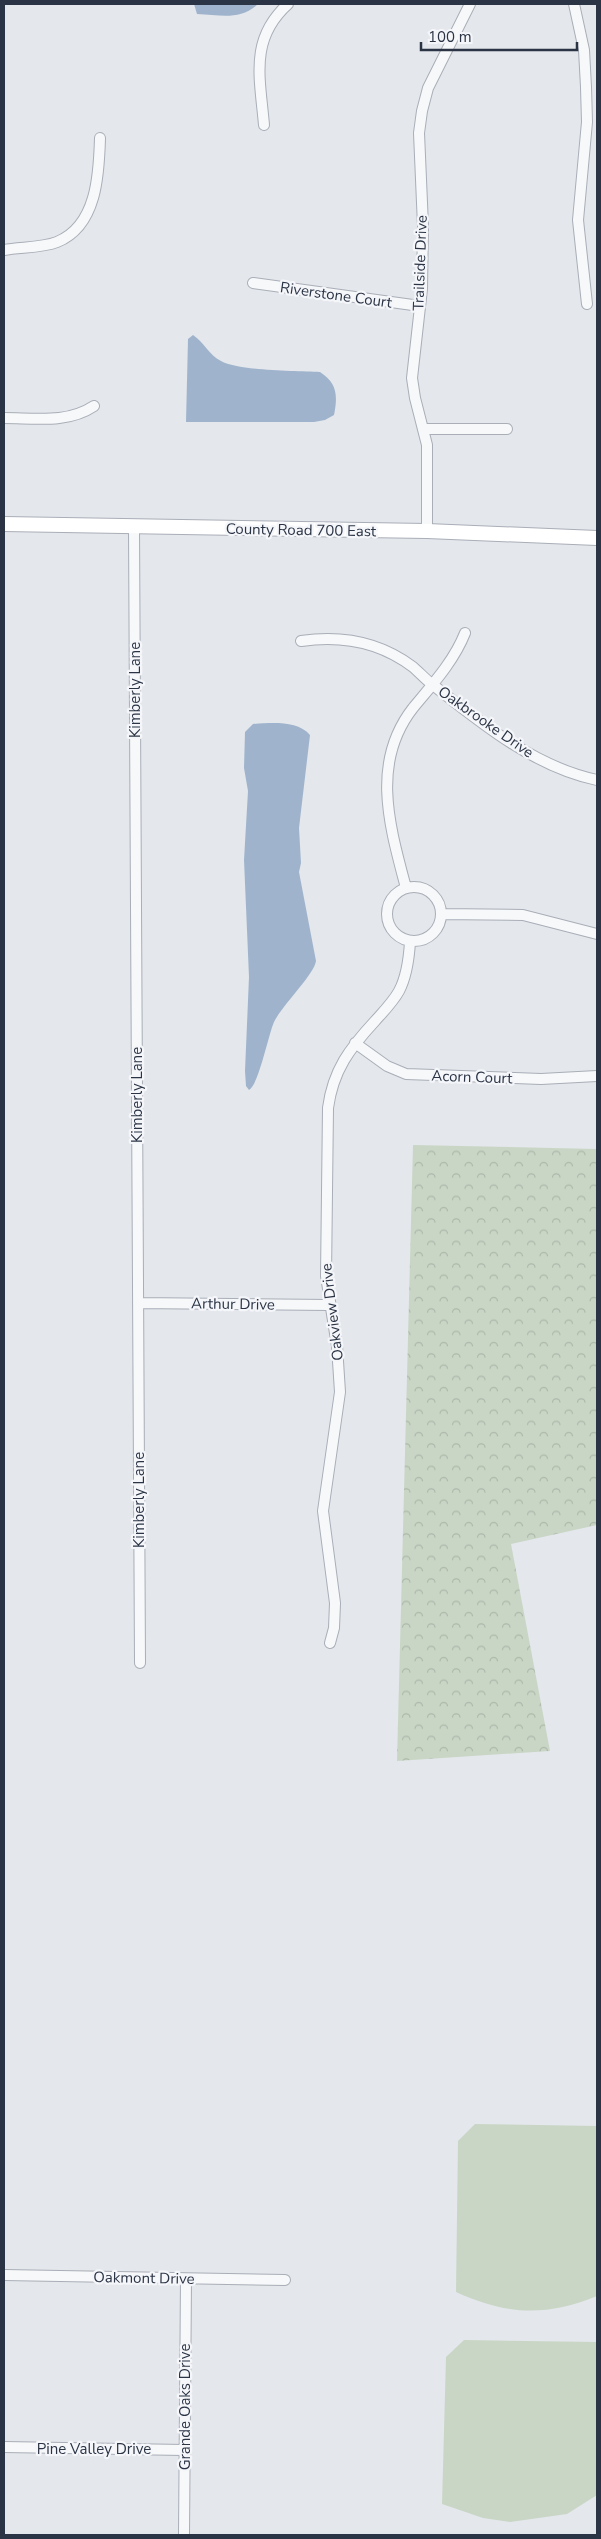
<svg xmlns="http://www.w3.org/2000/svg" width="601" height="2539" viewBox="0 0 601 2539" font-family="'Nunito Sans',sans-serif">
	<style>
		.grass { fill: #c9d6c5 }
		.forest { fill: url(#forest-crowns) }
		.water { fill: #9fb4cc }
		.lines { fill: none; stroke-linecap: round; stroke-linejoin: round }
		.street-casing { stroke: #a9aeb7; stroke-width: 12 }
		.secondary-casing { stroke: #a9aeb7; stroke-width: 16 }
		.street { stroke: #f7f8fa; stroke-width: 10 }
		.secondary { stroke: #fff; stroke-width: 14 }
		.labels { text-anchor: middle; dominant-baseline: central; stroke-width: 4.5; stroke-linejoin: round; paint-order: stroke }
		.street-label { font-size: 15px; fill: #2b3445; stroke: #f4f6f9 }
	</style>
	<defs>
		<pattern id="forest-crowns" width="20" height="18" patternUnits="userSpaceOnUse" patternTransform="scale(1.25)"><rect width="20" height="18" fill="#c9d6c5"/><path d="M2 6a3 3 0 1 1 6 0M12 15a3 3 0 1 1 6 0" fill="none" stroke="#adb8ab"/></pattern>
	</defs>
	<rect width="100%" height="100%" fill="#e4e7ec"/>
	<!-- grass -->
	<path class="grass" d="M475,2124l122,2v170c-52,21 -90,19 -141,-4l2,-151z
		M464,2340l133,2v153l-30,19 -57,8 -27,-4 -41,-14 4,-147z"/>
	<!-- forest -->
	<path class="forest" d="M413,1145l184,4v376l-86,19 39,207 -153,10z"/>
	<!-- water -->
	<path class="water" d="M194,4h64c-18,17 -38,11 -61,10z
		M193,335c11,7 16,20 28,26 18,10 76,10 99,11 17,11 18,23 14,43l-9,5 -11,2h-128l2,-83z
		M253,724c18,-1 44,-4 57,11l-11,93 2,35 -2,9 17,89c-2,14 -33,43 -42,61 -6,14 -15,62 -25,68l-3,-4 -1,-15 4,-94 -5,-117 4,-69 -4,-23 1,-36z"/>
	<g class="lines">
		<!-- street casing -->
		<g class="street-casing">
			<path id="street" d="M574,4l10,46 2,37 1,35 -9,98 9,84
				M264,125c-4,-47 -15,-86 24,-121
				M4,250c16,-3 38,-2 53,-8 40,-16 42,-68 43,-104
				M253,283l167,23
				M4,418c30,0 63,6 90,-12
				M423,429h84
				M134,527l6,1136
				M427,531v-86l-12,-47 -3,-20 10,-89 1,-63 -4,-93 3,-22 6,-23 42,-84
				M301,641c41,-6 79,1 112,26 7,6 13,13 20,18 49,39 102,82 164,95
				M387 914a27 27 0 1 1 54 0a27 27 0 1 1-54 0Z
				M406,888c-16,-61 -36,-125 7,-180 19,-23 41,-47 52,-75
				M441,914l82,1 74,19
				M355,1043l32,23 19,8 135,5 56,-3
				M138,1303l191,2
				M330,1643l4,-15 1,-25 -12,-92 17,-119 -3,-46 -11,-70 2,-168c5,-38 22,-60 47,-87 8,-9 18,-19 24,-30 8,-15 10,-33 11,-49
				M4,2275l281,5
				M4,2447l180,3
				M184,2535l2,-256"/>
		</g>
		<!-- secondary casing -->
		<g class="secondary-casing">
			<path id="secondary" d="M4,524l423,7 170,7"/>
		</g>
		<!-- street -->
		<use href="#street" class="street"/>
		<!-- secondary -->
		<use href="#secondary" class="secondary"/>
	</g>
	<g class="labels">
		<!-- street labels -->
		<g class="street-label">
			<text transform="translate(420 263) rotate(-88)">Trailside Drive</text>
			<text transform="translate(336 295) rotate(8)">Riverstone Court</text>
			<text transform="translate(301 530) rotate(1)">County Road 700 East</text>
			<text transform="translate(135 690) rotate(-90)">Kimberly Lane</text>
			<text transform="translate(486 722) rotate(35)">Oakbrooke Drive</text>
			<text transform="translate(472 1077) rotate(2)">Acorn Court</text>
			<text transform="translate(137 1095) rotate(-90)">Kimberly Lane</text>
			<text transform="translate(233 1304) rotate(1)">Arthur Drive</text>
			<text transform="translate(332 1312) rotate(-97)">Oakview Drive</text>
			<text transform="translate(139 1500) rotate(-90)">Kimberly Lane</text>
			<text transform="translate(144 2278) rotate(1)">Oakmont Drive</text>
			<text transform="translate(185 2407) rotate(-90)">Grande Oaks Drive</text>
			<text x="94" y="2449">Pine Valley Drive</text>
		</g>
	</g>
	<!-- border -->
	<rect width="601" height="2539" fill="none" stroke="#2b3445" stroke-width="10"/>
	<!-- scale -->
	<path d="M421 42v8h156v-8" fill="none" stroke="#2b3445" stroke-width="2.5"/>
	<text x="428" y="42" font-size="15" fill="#2b3445" stroke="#f4f6f9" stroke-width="4" paint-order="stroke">100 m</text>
</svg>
